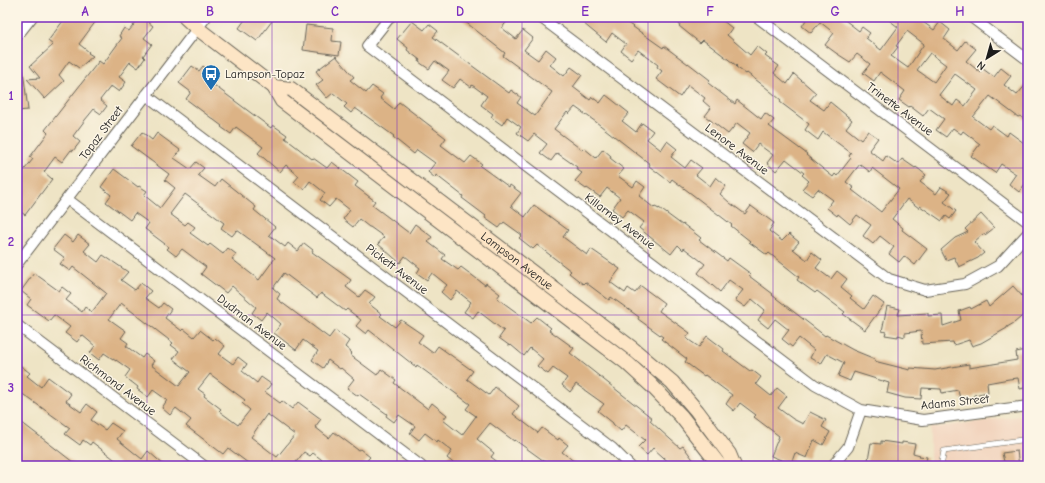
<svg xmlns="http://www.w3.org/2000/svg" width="1045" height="483" viewBox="0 0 1045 483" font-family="'Comic Neue',sans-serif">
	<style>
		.built { fill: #f2d4be }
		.building { fill: #dcb386; fill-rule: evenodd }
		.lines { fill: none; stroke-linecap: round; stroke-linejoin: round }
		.service-casing { stroke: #666257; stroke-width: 6 }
		.minor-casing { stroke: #666257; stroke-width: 12 }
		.secondary-casing { stroke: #666257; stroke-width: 16 }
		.service { stroke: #fff; stroke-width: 5 }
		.minor { stroke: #fff; stroke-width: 10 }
		.secondary { stroke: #fde5c5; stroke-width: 14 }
		.grid { fill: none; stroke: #7b2cbf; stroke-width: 1; stroke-opacity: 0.55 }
		.labels { text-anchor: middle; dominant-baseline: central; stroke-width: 3; stroke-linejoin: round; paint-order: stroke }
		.poi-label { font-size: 12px; fill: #1c1c1c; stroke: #fcf5e5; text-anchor: start }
		.street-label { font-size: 12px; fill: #1c1c1c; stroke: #fcf5e5 }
		.neatline { fill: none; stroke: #7b2cbf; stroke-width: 1.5 }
		.grid-label { font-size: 13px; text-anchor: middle; font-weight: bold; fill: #7b2cbf }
	</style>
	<rect width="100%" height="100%" fill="#fcf5e5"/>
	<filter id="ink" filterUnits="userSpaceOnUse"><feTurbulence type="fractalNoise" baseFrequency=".025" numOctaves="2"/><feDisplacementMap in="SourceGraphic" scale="8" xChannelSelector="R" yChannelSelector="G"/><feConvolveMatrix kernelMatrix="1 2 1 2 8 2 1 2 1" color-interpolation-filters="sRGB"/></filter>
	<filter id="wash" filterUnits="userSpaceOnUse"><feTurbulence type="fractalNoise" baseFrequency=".012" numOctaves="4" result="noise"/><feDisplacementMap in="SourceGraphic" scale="16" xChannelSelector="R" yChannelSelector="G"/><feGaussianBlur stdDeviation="0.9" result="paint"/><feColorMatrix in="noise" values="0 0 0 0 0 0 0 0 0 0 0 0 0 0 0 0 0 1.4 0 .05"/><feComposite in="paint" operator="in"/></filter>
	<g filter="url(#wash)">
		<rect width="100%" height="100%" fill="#eee4c5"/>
		<!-- built -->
		<path class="built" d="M1028,415v51h-98v-38z"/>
		<g id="blocks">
			<!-- building -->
			<path class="building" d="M66,17h33l-20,27 10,8 -1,1 5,3 -14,12 -10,-7 -10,14 5,6 -19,18 -18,-20 13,-1 -10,-12 23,-21 -5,-4z
				M140,17h2l11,9 -9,12 8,6 -9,12 2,2 -7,10 -8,-6 -11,15 7,5 -7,10 -8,-6 -11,14 7,6 -6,8 -7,-5 -9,11 -12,16 7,6 -7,9 -2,-1 -9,12 -7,-5 -11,15 8,7 -27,36 -8,-6v-30l16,-20 -3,-2 18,-24 -3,-3 54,-69 4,3 19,-26 -3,-2 5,-8 5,3z
				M247,17h28l-18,24 -18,-13z
				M459,17h51l-8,11 14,11 7,-9 10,8 -9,12 14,10 8,-11 10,8 -6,8 14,11 7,-9 11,8 -9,12 17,13 2,-3 8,6 6,-8 23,18 -7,8 14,11 6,-9 11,8 -6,8 14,11 6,-9 10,8 -6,8 14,11 6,-8 11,8 -6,7 14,11 6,-9 10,9 -6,8 10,9 15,11 6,-8 23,17 -5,8 13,10 7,-7 10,8 -6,7 14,11 5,-8 10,8 -6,8 15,11 6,-8 10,8 -6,8 11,9 -2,2 14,11 9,-13 11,8 -19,26 -22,-16 2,-2 -28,-21 -2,2 -18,-13 2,-3 -30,-24 -2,2 -18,-13 1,-1 -19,-15 1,-1 -35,-27 -25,-19 -2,3 -21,-16 1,-2 -54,-42 -21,-15 -6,7 -2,-2 -13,17 28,21 2,-2 12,10 7,-9 8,7 -1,2 14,11 -6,7 15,11 4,-6 8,6 -6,9 15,12 1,-1 4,2v-1l23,17 1,-1 18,14 -2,2 28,21 2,-3 22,16 -2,2 24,18 -1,1 53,41 1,-1 27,15 22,9 -1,2 36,9v-2l25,2 34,-6v4l48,-8 -1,-8 10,-2 2,10v27l-8,2 -2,-11 -9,1 -22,4 1,9 -14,3v2l-14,2 -2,-9 -16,3 -1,-4 -19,-1 -1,11 -16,-1 -18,-5 2,-10 -35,-11 -4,9 -12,-5 6,-13 -17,-9 -6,10 -11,-6 4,-8 -15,-12 -7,9 -10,-8 7,-9 -14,-11 -7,9 -10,-8 7,-10 -13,-11 -7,8 -10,-7 8,-10 -14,-10 -9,12 -22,-19 7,-9 -21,-16 -1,2 -5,-5 -7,9 -32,-26 5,-6 -16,-12 -6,7 -10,-8 8,-11 -13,-10 -7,9 -13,-9 -1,1 -11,-8 7,-8 -6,-4 1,-2 -20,-14 -6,8 -11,-8 7,-9 -13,-10 -6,7 -11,-8 4,-6 -14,-10 -5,8 -11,-8 2,-3 -12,-9 6,-9 -15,-11 -1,2 -11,-8 -7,9 -11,-8 7,-9 -14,-10 -6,8 -10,-7 1,-2 -13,-10 1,-2 -11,-9 15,-18 12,9 5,-6 9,7 -5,6 76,56 2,-3 10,7 -4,6 18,13 17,-24 -49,-36 2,-3z
				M587,17h32l44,31 1,-2 24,18v-1l22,17 -2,3 27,21 2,-4 24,19 4,-6 9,7 -5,6 38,28 -1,1 27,22 2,-3 2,2 14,-18 -2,-2 2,-3 -28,-21 -5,8 -13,-10 4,-6 -29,-22 1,-2 -17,-14 -17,-13 -1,1 -10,-7 1,-1 -34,-26 -3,3 -21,-17 1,-2 -9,-7h45l5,4 1,-1 10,8 -5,7 23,20 7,-9 10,8 -2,2 14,10 -5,7 13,11 7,-10 22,19 -6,7 14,10 6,-8 22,18 -6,8 15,12 7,-9 10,7 -9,12 14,11 3,-5 2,1 10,7 4,-5 13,9 1,-1 10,8 -6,7 16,12 5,-7 10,6 -7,9 12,9 -6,8 -4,-3 -4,5 -22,-15 -1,2 -12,-9 -15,20 11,9 -1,2 25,19 -12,16 -11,-9 -5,6 -10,-8 5,-7 -14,-11 -7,8 -10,-8 8,-11 -14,-10 -7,9 -12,-10 -1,2 -10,-8 6,-8 -15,-11 -6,7 -10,-7 7,-8 -7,-6 2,-2 -18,-14 -10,12 -9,-8 6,-8 -15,-11 -6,8 -10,-8 8,-11 -13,-10 -9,11 -23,-18 6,-8 -8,-7 2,-3 -17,-13 -8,12 -24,-18 6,-8 -5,-4 1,-2 -20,-15 -7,9 -10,-8 5,-7 -14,-11 -6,9 -23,-19zM860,164l10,8 2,-4 27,21 -18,23 -29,-22 2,-2 -8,-6z
				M808,17h33l18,14 3,-4 8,6 -4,5 15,12 17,-23 -13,-10h31l18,13 6,-8 10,8 -6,9 14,11 7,-9 11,8 -10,12 14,11 3,-3 11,8 7,-9 10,8 -7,9 13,10 11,-13v40l-8,-6 -2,1 -28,-21 -17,21 16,12 3,-4 15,11 2,-4 19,14v34l-9,12 -10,-8 7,-10 -15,-10 -6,9 -24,-17 9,-12 -17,-13 -2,3 -8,-6 -7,9 -10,-7 8,-11 -15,-11 -6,8 -13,-10 -1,1 -10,-7 6,-9 -25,-19 -6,9 -11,-8 7,-9 -13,-10 -7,8 -14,-9 -11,-8 9,-12 -14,-11 -9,11 -9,-7zM907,31l17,13 -16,24 -17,-12 7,-9 -2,-1zM930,53l16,12 -12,17 -17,-12zM955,74l22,16 -12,16 -8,-6 -4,6 -14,-11z
				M306,25l27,3 -1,13 9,1 -2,13 -36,-5z
				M336,56l18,21 -4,3 16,13 6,-7 11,8 -3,4 14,11 5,-7 47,36 -5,7 24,18 6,-7 11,8 -2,2 29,21 1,-2 11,8 -10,13 14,11 9,-12 34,25 -5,7 24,18 4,-6 29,20 -10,13 15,11 3,-5 7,5 6,-7 23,17 -5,8 31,22 -4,5 13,9 8,-11 17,13 -1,2 27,20 2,-1 9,7 -5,7 15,12 6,-8 10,8 -9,12 15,11 10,5 7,-12 16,8 -4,7 8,5 -7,13 -9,-5 -7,18 -12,-5 -4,11 -20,-8 8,-20 -25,-19 2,-2 -16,-12 -6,8 -8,-7 6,-9 -27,-20 -1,1 -19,-14 2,-3 -26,-20 2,-2 -25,-18 1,-2 -28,-20 -2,3 -24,-18 -2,2 -14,-11 2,-2 -34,-26 -4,4 -14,-11 3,-3 -18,-13 -5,6 -14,-10 1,-2 -24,-18 1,-2 -27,-21 -1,3 -7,-6 7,-9 -18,-13 -3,4 -21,-17 1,-1 -39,-28 -4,5 -7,-6 3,-3 -14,-11 -6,5 -11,-13 7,-5 -7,-9z
				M192,66l7,5 4,-5 13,10 -5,7 60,45 2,-3 14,10 -2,3 27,21 1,-1 14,10 5,-6 26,20 -3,4 20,15 -3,4 37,28 6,-9 17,13 -4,5 17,13 -3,4 16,11 3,-3 24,18 1,-2 14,11 -3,4 34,25 6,-6 14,11 -2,2 25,18 -4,5 82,65 -2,3 30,27 3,-2 15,20h-25l-20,-18 -6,7 -9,-8 7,-7 -19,-15 -5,6 -8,-7v-1l-15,-12 6,-7 -28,-20 -6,8 -8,-7 5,-7 -14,-10 -5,6 -11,-8 6,-7 -13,-11 -6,8 -13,-11 -1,1 -11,-8 5,-7 -26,-20 -5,7 -9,-6 7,-10 -14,-11 -7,9 -9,-8 6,-7 -15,-12 -5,7 -10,-7 3,-5 -15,-12 -5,7 -22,-19 6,-7 -14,-10h-1l-10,-8 -6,8 -10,-8 7,-9 -14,-11 -7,8 -9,-7 5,-7 -15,-12 -6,8 -10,-7 5,-6 -13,-11 -6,7 -22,-19 5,-6 -27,-20 -5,7 -10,-7 1,-1 -36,-27 5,-7 -12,-9z
				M17,70h6l5,40 -11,1z
				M142,132l10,8 5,-7 23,17 -6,8 16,11 6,-7 8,6 -6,7 17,12 6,-8 35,28 -2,3 21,17 -6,8 16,12 3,-4 10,8 6,-8 9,7 -1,2 39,28 -5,7 13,10 6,-7 10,7 -6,7 13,10 -2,2 15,11 6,-7 22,15 -5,7 15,11 5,-7 35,25 -6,8 22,16 6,-8 14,11 10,8 -6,8 25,19 4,-5 16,12 1,-2 9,7 -6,7 18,14h-29l-36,-26 -1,1 -24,-18 -13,16 17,14 -3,4 12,9h-46l-10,-8 5,-7 -14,-11 -1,2 -12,-9 -6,7 -9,-7 5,-7 -16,-11 -5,7 -8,-6 1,-2 -28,-20 -1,2 -11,-8 7,-9 -13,-11 -1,1 -12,-9 -5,8 -11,-8 6,-9 -15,-11 -7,10 -22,-17 7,-9 -14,-12 -6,8 -9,-7 4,-6 -24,-21 -6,7 -25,-19 5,-7 -24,-18 -6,7 -9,-7 2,-2 -24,-18 4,-6 -14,-10 -5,7 -24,-18 5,-7 -10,-8 13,-18 24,18 1,-1 8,5 -3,4 16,13 15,-20 -10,-8 4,-6 -38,-28zM185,194l39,29 -3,5 11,8 5,-6 38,28 -16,22 -27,-21 4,-5 -8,-6 -5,6 -13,-10 -2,2 -18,-13 5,-6 -7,-5 -3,3 -15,-11zM284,273l33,25 4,-5 24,18 2,-2 14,11 -5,6 10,8 3,-4 47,37 1,-2 53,39 -4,5 10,7 -14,19 -19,-15 4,-5 -15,-12 -4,6 -34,-26 2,-3 -15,-11 -4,6 -27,-20 2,-2 -7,-6 4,-6 -14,-11 -6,8 -52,-39 3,-5 -7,-6z
				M981,214l13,14 -9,7 -2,-1 -9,8 10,11 -6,5 -19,9 -5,-10 -8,3 -5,-10 14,-12 13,-6 -3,-3z
				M64,235l9,7 5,-7 12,9 -6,7 14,11 5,-7 25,17 -7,8 14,10 6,-7 10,8 -6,7 14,10 4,-5 8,6 -6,9 17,13 2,-2 10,8 6,-7 13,10 2,-2 10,8 -6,8 14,10 5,-7 9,7 -5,7 15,12 4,-6 10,7 -6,8 15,11 2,-2 10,8 6,-7 23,17 -6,8 14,11 5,-6 24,18 2,-1 10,8 -8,9h-32l-17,-13 -3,3 -6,-4 -11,14h-41l-24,-18 -5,6 -37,-28 5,-6 -15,-12 -6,7 -8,-7 5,-8 -14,-10 -5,7 -11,-8 1,-2 -13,-10 5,-7 -14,-10v1l-12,-8 -5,7 -9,-7 5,-7 -13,-11 -5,7 -12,-9 5,-6 -16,-12 -5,6 -22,-16 4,-6 -10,-8 13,-18 25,18 3,-4 9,7 -5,6 16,12 3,-5 7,5 14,-19 -33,-26 -3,4 -10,-7 5,-6 -12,-9zM121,303l52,40 -2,2 8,6 -6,8 17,13 -11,14 -28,-21 3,-4 -9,-7 -3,4 -16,-12 2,-3 -7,-5 5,-7 -17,-12zM210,374l35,26 -3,3 8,7 -12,15 -19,-14 2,-2 -17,-13 1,-2 -7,-5zM267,414l28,21 -18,22 -26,-20z
				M1013,286l9,10 6,-5v20l-14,12 -7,4v1l-26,15 -9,3 -3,-6 -15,5 -1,-3 -31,2 -1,-13 -16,2v4l-7,-2v2l-13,-2 1,-3 -4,-1 5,-25 13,3 -2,6 30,-2v3l14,-1 1,11 18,-6 -2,-9 11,-4 1,2 15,-8 3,6z
				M17,363l13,10 -3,3 14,11 7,-10 23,17 -5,7 15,11 6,-8 10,8 -6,8 14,10 6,-7 12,8 -6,8 25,20 6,-8 17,15h-42l-31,-24 -2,3 -7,-5 -3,5 -15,-11 5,-6 -53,-38z
				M17,419l34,26 27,21h-55l-6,-5z
				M881,441l21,3v-2l13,2 -2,9 7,2 -1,1 8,1 -2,9h-58l4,-23 10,1z
				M1017,451l2,15h-14l-3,-13z"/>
		</g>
	</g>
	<g filter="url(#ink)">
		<use href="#blocks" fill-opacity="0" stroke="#666257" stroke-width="1"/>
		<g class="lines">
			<!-- service casing -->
			<g class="service-casing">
				<path id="service" d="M941,466l3,-15 84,-12"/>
			</g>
			<!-- minor casing -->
			<g class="minor-casing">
				<path id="minor" d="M390,17l-23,29 448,339 46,25 62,10 105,-14
					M540,17l349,262 36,11 40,-6 33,-18 30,-33
					M757,17l271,205
					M971,17l57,43
					M17,36l15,-19
					M146,95l466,353 18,18
					M67,199l354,267
					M17,264l189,-247
					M17,325l187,141
					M834,464l14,-17 13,-37"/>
			</g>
			<!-- secondary casing -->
			<g class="secondary-casing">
				<g id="secondary">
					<path d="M185,17l12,11 77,59 8,14 345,262 24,22 30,31 39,50"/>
					<path id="s1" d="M274,87l17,2 342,260 39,33 25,29 32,43 5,12"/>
				</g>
			</g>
			<!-- service -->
			<use href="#service" class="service"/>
			<!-- minor -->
			<use href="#minor" class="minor"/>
			<!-- secondary -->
			<use href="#secondary" class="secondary"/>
		</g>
	</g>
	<!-- grid -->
	<path class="grid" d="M147,17v449M272,17v449M397,17v449M522,17v449M648,17v449M773,17v449M898,17v449M17,168h1011M17,315h1011"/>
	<!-- icons -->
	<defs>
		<g id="bus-pin" transform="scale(1)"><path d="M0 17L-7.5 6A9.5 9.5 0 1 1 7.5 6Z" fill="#1f6fb2" stroke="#fcf5e5"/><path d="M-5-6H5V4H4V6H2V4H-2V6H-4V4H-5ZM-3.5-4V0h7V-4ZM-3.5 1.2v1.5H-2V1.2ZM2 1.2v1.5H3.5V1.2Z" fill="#fff"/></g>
	</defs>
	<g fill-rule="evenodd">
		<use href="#bus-pin" x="211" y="74"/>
	</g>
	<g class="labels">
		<!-- poi labels -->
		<g class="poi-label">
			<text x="225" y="74">Lampson-Topaz</text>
		</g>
		<!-- street labels -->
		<g class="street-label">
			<text transform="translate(900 109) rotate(37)">Trinette Avenue</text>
			<text transform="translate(101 133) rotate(-53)">Topaz Street</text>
			<text transform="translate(737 149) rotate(37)">Lenore Avenue</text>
			<text transform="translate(620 221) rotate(37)">Killarney Avenue</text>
			<text stroke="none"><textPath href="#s1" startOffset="301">Lampson Avenue</textPath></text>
			<text transform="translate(397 269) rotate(37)">Pickett Avenue</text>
			<text transform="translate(252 322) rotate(37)">Dudman Avenue</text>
			<text transform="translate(118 385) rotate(37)">Richmond Avenue</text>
			<text transform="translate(955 402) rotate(-6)">Adams Street</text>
		</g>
	</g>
	<!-- margin -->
	<rect width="1045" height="483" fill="none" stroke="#fcf5e5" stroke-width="44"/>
	<!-- north arrow -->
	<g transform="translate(987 58) rotate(217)" stroke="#fcf5e5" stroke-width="3" paint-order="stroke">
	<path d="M0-3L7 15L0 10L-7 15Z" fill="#1c1c1c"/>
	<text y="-6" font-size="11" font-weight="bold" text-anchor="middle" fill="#1c1c1c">N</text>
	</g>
	<rect x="22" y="22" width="1001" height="439" class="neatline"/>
	<g class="grid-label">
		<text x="85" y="16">A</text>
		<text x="210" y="16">B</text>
		<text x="335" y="16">C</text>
		<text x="460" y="16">D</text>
		<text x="585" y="16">E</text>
		<text x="710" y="16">F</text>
		<text x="835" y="16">G</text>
		<text x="960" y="16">H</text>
		<text x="11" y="100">1</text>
		<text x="11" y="246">2</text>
		<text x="11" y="392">3</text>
	</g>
</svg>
